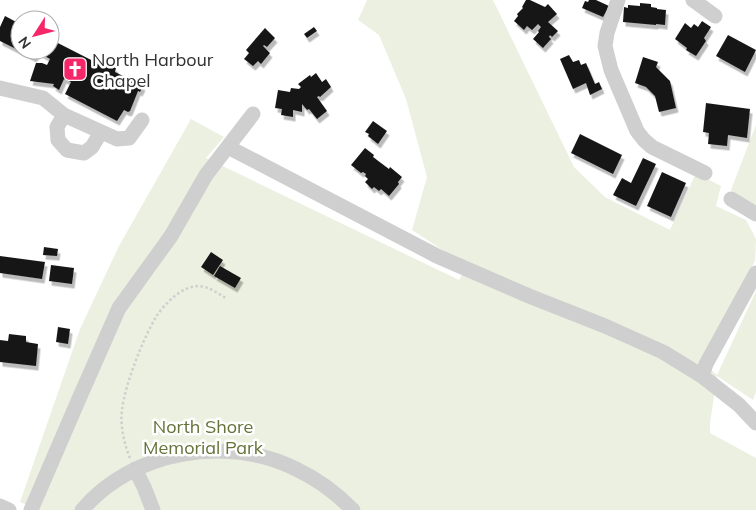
<svg xmlns="http://www.w3.org/2000/svg" width="756" height="510" viewBox="0 0 756 510" font-family="Mulish,sans-serif">
	<style>
		.green { fill: #ecf0e0 }
		.building { fill: #191919; filter: url(#shadow) }
		.lines { fill: none; stroke-linecap: round; stroke-linejoin: round }
		.path { stroke: #cfcfcf; stroke-width: 2.5; stroke-dasharray: 2.5 2.5; stroke-linecap: butt }
		.minor { stroke: #cfcfcf; stroke-width: 15 }
		.labels { text-anchor: middle; dominant-baseline: central; stroke-width: 5; stroke-linejoin: round; paint-order: stroke }
		.poi-label { font-size: 18px; fill: #323232; stroke: #fff; text-anchor: start }
		.park-label { font-size: 18px; fill: #63733a; stroke: #fff }
	</style>
	<defs>
		<filter id="shadow"><feDropShadow dx="2.5" dy="4.5" stdDeviation="0" flood-color="#0004"/></filter>
	</defs>
	<rect width="100%" height="100%" fill="#fff"/>
	<!-- green -->
	<path class="green" d="M367,0h126l81,167 31,30 65,33 26,-57 25,13 -5,20 30,14 10,19 -1,22 -55,99 17,15 39,-84v101l-3,8 -36,-24 -7,47v10l46,25v52h-718l-18,-8 60,-173 39,-83 72,-127 33,18 -18,21 253,122 8,-14 -55,-36 15,-53 -21,-78 -27,-64 -21,-15z
		M756,125v84l-25,-19z"/>
	<!-- building -->
	<path class="building" d="M526,0h4l15,7 3,-3 9,10 -9,8 10,9 -6,6 -2,-2 -1,2 2,2 -8,9 -10,-9 6,-7 -1,-1 3,-4 -3,-3 -6,6 -5,-4 -3,4 -10,-9 4,-5 -1,-2 6,-6 -1,-1z
		M589,0h7l13,6 -6,11 -21,-9 3,-7 3,1z
		M640,3l11,1v3l6,1v1l9,1 -1,15 -9,-1v1l-33,-3 1,-15 4,1v-3l12,1z
		M5,16l15,8v26h30v-11l51,26 3,-3 12,6 -1,4 28,14 -3,6 -2,-1 -8,20 -2,1 -4,-2 -7,11 -52,-27 6,-12 -7,-3 -5,11 -6,-4 1,-2 -24,-3 6,-18h6l5,2 3,-6 -12,-7 -4,6 -34,-17v-14z
		M702,21l9,6 -7,11 2,3 -10,15 -10,-6 1,-2 -12,-9 10,-16 6,5 3,-4 4,3z
		M314,27l3,4 -10,7 -3,-4z
		M265,28l10,10 -8,9 -3,-2 -1,1 7,7 -9,11 -3,-3 -5,5 -9,-7 5,-6 -3,-3z
		M728,35l28,15 -11,22 -29,-16z
		M569,55l4,7 6,-2 2,5 5,-2 9,21 4,-2 3,7 -12,6 -4,-12 -13,6 -13,-30z
		M643,57l15,5 -2,5 14,14 6,27 -17,4 -4,-16 -9,-9 -11,-4z
		M316,73l6,9 4,-3 5,8 -11,10 -1,-1 -2,1 10,14 -10,8 -8,-10 -2,1 -5,-6v8l-9,-2v7l-12,-2 1,-6 -7,-1 3,-18 12,2 1,-4 8,1 2,-2 -3,-3 12,-9 1,2z
		M706,103l44,6 -3,29 -19,-3 -1,11 -19,-2 1,-11 -6,-1z
		M373,121l14,10 -9,13 -10,-8 1,-2 -4,-2z
		M580,134l42,21 -9,19 -42,-21z
		M365,148l9,7 -1,2 16,12 1,-2 12,10 -4,5 1,2 -10,12 -8,-7 -2,2 -5,-4 -2,2 -7,-7 3,-3 -3,-3 1,-2 -3,-2 -2,1 -10,-8z
		M643,158l13,6 -20,42 -23,-11 9,-17 9,5z
		M662,172l24,11 -15,34 -24,-11z
		M44,247l14,2 -1,7 -14,-1z
		M211,252l12,8 -10,15 -12,-8z
		M0,256l45,6 -3,17 -42,-6z
		M51,265l23,3 -2,16 -23,-3z
		M220,266l21,12 -6,10 -21,-12z
		M58,327l12,2 -2,15 -12,-2z
		M9,334l17,2v6l12,2 -2,22 -36,-4v-22l8,1z"/>
	<g class="lines">
		<!-- path -->
		<path class="path" d="M130,458c-6,-15 -10,-32 -8,-48 3,-26 21,-71 34,-93 9,-14 25,-30 42,-31 10,0 19,7 28,12"/>
		<!-- minor -->
		<path class="minor" d="M618,0l-11,33 -2,13 6,24 26,61 7,9 8,7 53,26
			M693,0l22,16
			M0,88l43,10 21,17 53,24 12,-1 13,-18
			M64,115l-7,12 1,13 9,10 17,3 8,-6 9,-15
			M228,147l209,109 92,40 76,30 58,26 39,24 37,29 17,18
			M731,199l25,15
			M702,376l4,-12 50,-91
			M135,469l9,18 9,23
			M0,506l9,4
			M31,510l47,-109 41,-93 52,-72 35,-61 47,-61
			M82,510c51,-60 146,-76 216,-40 21,10 39,24 55,40"/>
	</g>
	<!-- icons -->
	<defs>
		<g id="church-square" transform="scale(1.25)"><rect x="-9" y="-9" width="18" height="18" rx="4" fill="#f62769" stroke="#fff"/><path d="M-1.2-6h2.4v3.5h3.3v2.4h-3.3V6h-2.4V-.1h-3.3v-2.4h3.3Z" fill="#fff"/></g>
	</defs>
	<g fill-rule="evenodd">
		<use href="#church-square" x="75" y="69"/>
	</g>
	<g class="labels">
		<!-- poi labels -->
		<g class="poi-label">
			<text x="92" y="59">North Harbour<tspan x="92" dy="21">Chapel</tspan></text>
		</g>
		<!-- park labels -->
		<g class="park-label">
			<text x="203" y="426">North Shore<tspan x="203" dy="21">Memorial Park</tspan></text>
		</g>
	</g>
	<!-- north arrow -->
	<g transform="translate(35 35) rotate(234)"><circle r="24" fill="#ffffff" stroke="#adadad"/>
	<path d="M0-4L9 19L0 12L-9 19Z" fill="#f62769"/>
	<text y="-8" font-size="14" font-weight="bold" text-anchor="middle" fill="#323232">N</text>
	</g>
</svg>
